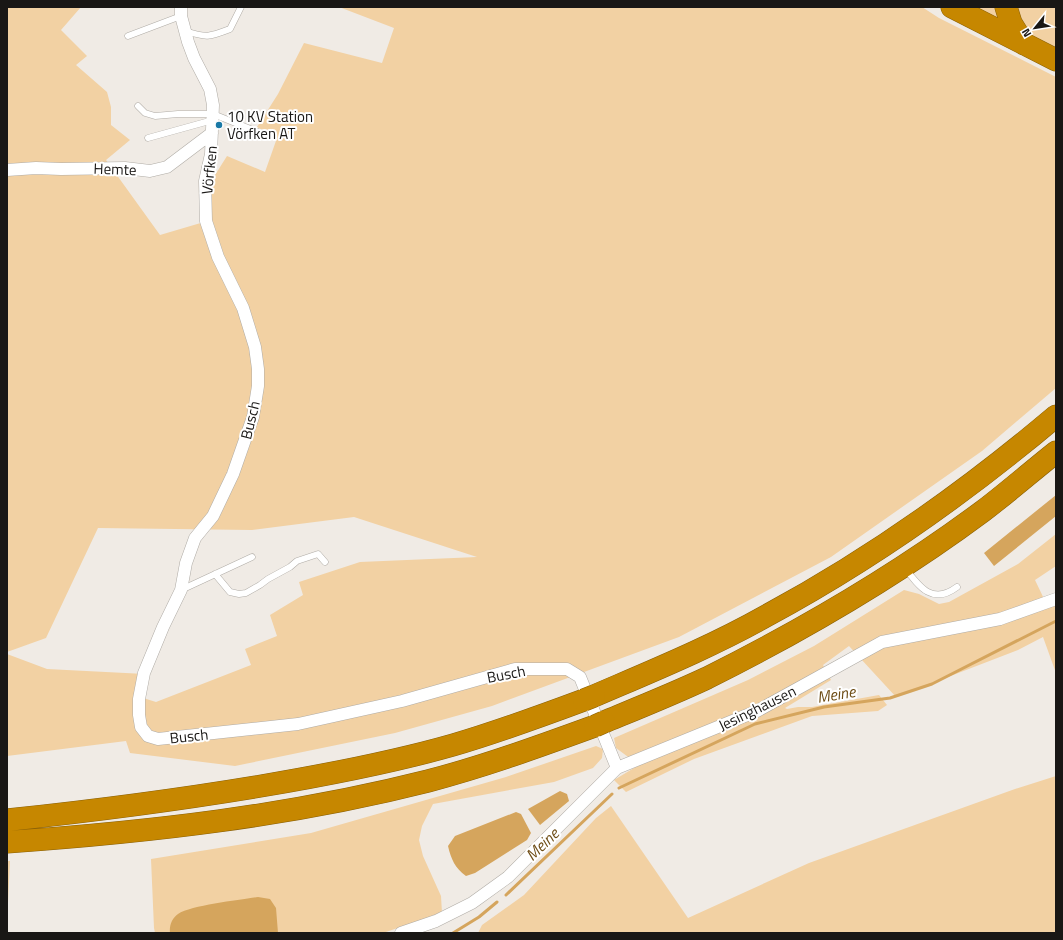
<svg xmlns="http://www.w3.org/2000/svg" width="1063" height="940" viewBox="0 0 1063 940" font-family="'Titillium Web',sans-serif">
	<style>
		.green { fill: #f2d1a3 }
		.water { fill: #d5a55d }
		.lines { fill: none; stroke-linecap: round; stroke-linejoin: round }
		.stream { stroke: #d5a55d; stroke-width: 3 }
		.service-casing { stroke: #b0aca6; stroke-width: 7 }
		.minor-casing { stroke: #b0aca6; stroke-width: 13 }
		.motorway-casing { stroke: #896007; stroke-width: 23 }
		.service { stroke: #fff; stroke-width: 6 }
		.minor { stroke: #fff; stroke-width: 12 }
		.motorway { stroke: #c68700; stroke-width: 22 }
		.motorway-bridge-casing { stroke: #896007; stroke-width: 23; stroke-linecap: butt }
		.motorway-bridge { stroke: #c68700; stroke-width: 22 }
		.poi-dot { fill: #1a79a6; stroke: #fff; stroke-width: 1.5 }
		.labels { text-anchor: middle; dominant-baseline: central; stroke-width: 4; stroke-linejoin: round; paint-order: stroke }
		.poi-label { font-size: 15px; fill: #191715; stroke: #fff; text-anchor: start }
		.street-label { font-size: 15px; fill: #191715; stroke: #fff }
		.water-label { font-size: 16px; font-style: italic; fill: #6e4d16; stroke: #fff }
	</style>
	<rect width="100%" height="100%" fill="#f0ebe5"/>
	<!-- green -->
	<path class="green" d="M7,7h74l-20,23 26,26 -11,9 31,27 4,15v18l19,15 -24,20 54,75 44,-13 6,-39 17,-27 38,16 12,-34 -20,-11 21,-33 26,-51 78,20 12,-35 -55,-21h583l17,11 117,59v311l-74,63 -151,106 -152,80 -187,69 -97,27 -160,33 -105,-13 -4,-12 -119,15v-102l40,15 98,5 -5,23 16,5 95,-37 -6,-16 32,-13 -7,-21 33,-20 -4,-13 61,-20 117,-5 -123,-40 -102,13 -154,-2 -52,110 -39,14z
		M971,7h27l2,9 -2,5z
		M1013,7h43v45l-27,-16z
		M1056,534v32l-21,14 10,21 11,3v69l-13,-36 -25,13 -122,47 -47,-51 -26,19 8,15 -46,28 2,1 11,-2h14l67,-12 8,10 -9,6 -66,5 -118,43 -68,33 -12,-12 25,-15 -23,-17 -2,-10 134,-58 66,-34 90,-56 15,4 20,10 10,-2 69,-38z
		M596,746l7,3 -1,9 -9,10 -39,14 -121,22 -11,22 -3,14 4,16 18,40 1,17 -59,20h-228l-1,-5 -3,-69 160,-26 195,-56z
		M1056,776v157h-578l4,-8 42,-30 72,-77 15,-12 77,112 121,-55 206,-74z
		M7,861h3l-3,63z"/>
	<!-- water -->
	<path class="water" d="M1056,495v21l-62,50 -10,-13z
		M560,791l7,3 2,7 -29,24 -12,-16z
		M516,812l5,2 10,19 -4,7 -52,33 -9,3c-11,-8 -15,-17 -18,-30l7,-10z
		M258,897l12,2 6,9 2,25h-108c-1,-7 2,-15 8,-19 14,-9 62,-14 80,-17z"/>
	<g class="lines">
		<!-- stream -->
		<path class="stream" d="M619,788l136,-64 69,-17 66,-9 42,-14 124,-63
			M506,895l106,-101
			M453,933l26,-16 18,-15"/>
		<!-- service casing -->
		<g class="service-casing">
			<path id="service" d="M185,31c22,7 24,6 45,-2l11,-22
				M128,36l53,-20
				M138,106l7,7 10,3 23,-2h35l55,22
				M148,138l65,-18
				M905,568c15,20 28,37 52,19
				M215,574l15,18 9,2 7,-1 14,-8 8,-6 22,-12 7,-6 21,-7 7,8
				M181,590l71,-33"/>
		</g>
		<!-- minor casing -->
		<g class="minor-casing">
			<path id="minor" d="M181,7v9l7,26 6,16 16,31 3,16 -2,49 -6,27 1,40 12,36 25,51 12,39 3,22v17l-5,31 -20,57 -20,42 -18,22 -9,25 -5,27 -18,37 -19,46 -5,26v16l2,12 7,9 10,3 140,-15 104,-23 113,-32h52l13,8 37,91
				M7,170l29,-2 25,1 64,-1 25,3 17,-4 45,-34
				M401,933l35,-12 36,-18 36,-26 109,-109 140,-57 125,-69 118,-23 56,-20"/>
		</g>
		<!-- motorway casing -->
		<g class="motorway-casing">
			<path id="motorway" d="M952,7l104,53
				M1006,7l5,16 13,21
				M594,696c58,-25 117,-49 172,-80 104,-56 200,-124 290,-200
				M604,722c34,-14 69,-28 103,-44 96,-48 190,-103 276,-167 25,-19 49,-40 73,-59
				M7,820c85,-9 170,-20 254,-34 65,-11 129,-23 192,-41 45,-13 88,-29 131,-45
				M7,842c142,-10 283,-26 421,-61 57,-15 112,-35 167,-55"/>
		</g>
		<!-- service -->
		<use href="#service" class="service"/>
		<!-- minor -->
		<use href="#minor" class="minor"/>
		<!-- motorway -->
		<use href="#motorway" class="motorway"/>
		<!-- motorway-bridge casing -->
		<g class="motorway-bridge-casing">
			<path id="motorway-bridge" d="M584,700l10,-4
				M595,726l9,-4"/>
		</g>
		<!-- motorway-bridge -->
		<use href="#motorway-bridge" class="motorway-bridge"/>
	</g>
	<!-- markers -->
	<circle class="poi-dot" cx="219" cy="125" r="4"/>
	<g class="labels">
		<!-- poi labels -->
		<g class="poi-label">
			<text x="227" y="116">10 KV Station<tspan x="227" dy="17">Vörfken AT</tspan></text>
		</g>
		<!-- street labels -->
		<g class="street-label">
			<text transform="translate(115 169) rotate(2)">Hemte</text>
			<text transform="translate(209 170) rotate(-84)">Vörfken</text>
			<text transform="translate(250 420) rotate(-76)">Busch</text>
			<text transform="translate(506 674) rotate(-11)">Busch</text>
			<text transform="translate(757 708) rotate(-26)">Jesinghausen</text>
			<text transform="translate(189 736) rotate(-6)">Busch</text>
		</g>
		<!-- water labels -->
		<g class="water-label">
			<text transform="translate(836 694) rotate(-9)">Meine</text>
			<text transform="translate(542 844) rotate(-44)">Meine</text>
		</g>
	</g>
	<!-- border -->
	<rect width="1063" height="940" fill="none" stroke="#191715" stroke-width="16"/>
	<!-- north arrow -->
	<g transform="translate(1035 28) rotate(240)" stroke="#ffffff" stroke-width="3" paint-order="stroke">
	<path d="M0-3L7 15L0 10L-7 15Z" fill="#191715"/>
	<text y="-6" font-size="11" font-weight="bold" text-anchor="middle" fill="#191715">N</text>
	</g>
</svg>
